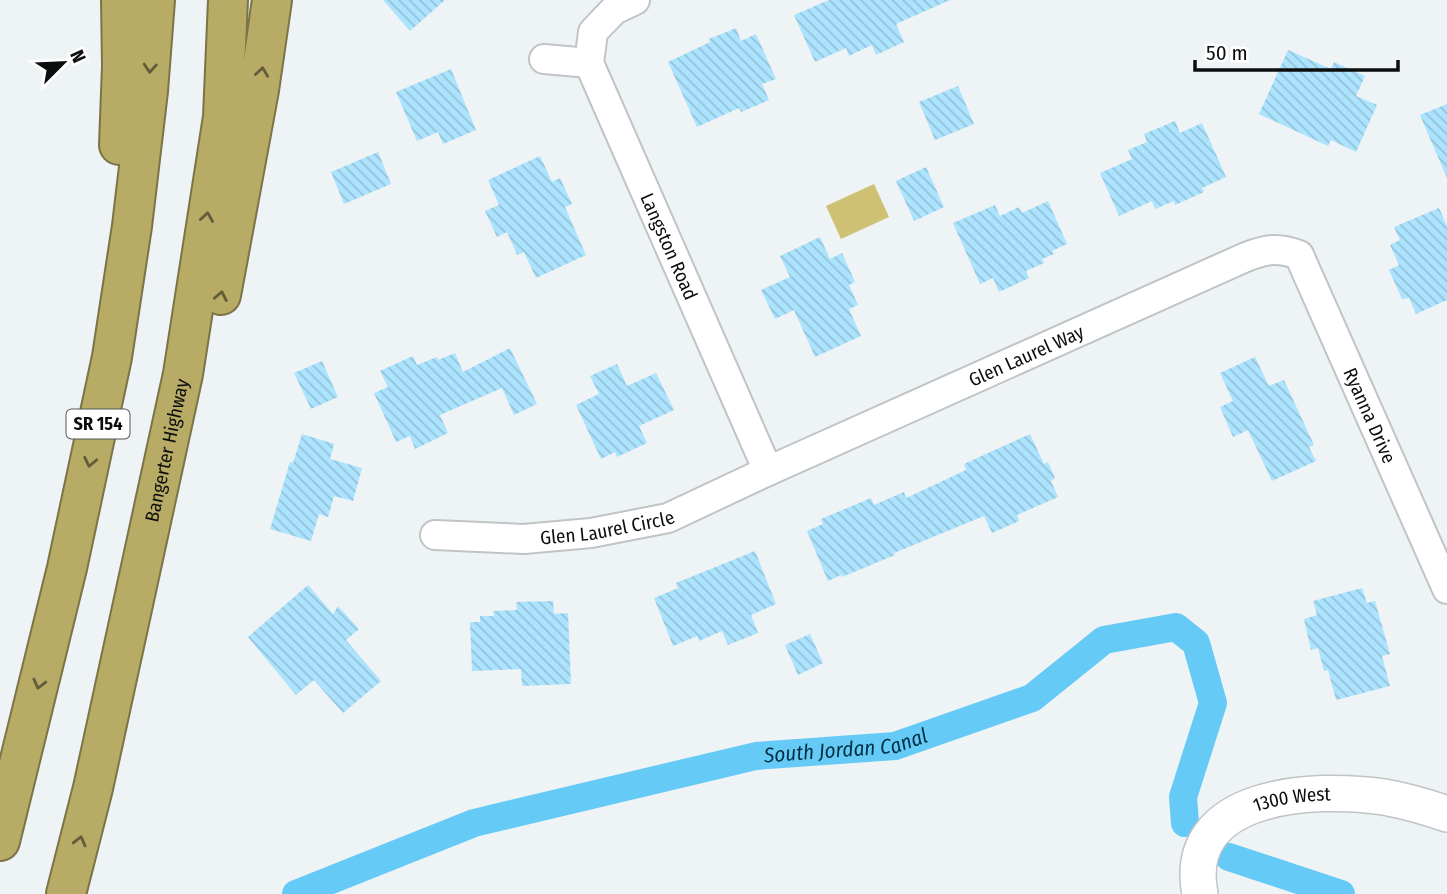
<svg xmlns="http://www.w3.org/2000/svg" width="1447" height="894" viewBox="0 0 1447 894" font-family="'Fira Sans Condensed',sans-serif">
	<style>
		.pitch { fill: #cfc173 }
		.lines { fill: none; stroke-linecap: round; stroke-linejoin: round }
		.canal { stroke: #65caf6; stroke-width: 28 }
		.building { fill: url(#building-back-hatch) }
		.minor-casing { stroke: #c0c4c6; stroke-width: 32 }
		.tertiary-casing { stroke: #c0c4c6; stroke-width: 38 }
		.motorway-casing { stroke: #7b7447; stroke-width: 42 }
		.minor { stroke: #fff; stroke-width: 28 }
		.tertiary { stroke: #fff; stroke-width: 35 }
		.motorway { stroke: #b7ab65; stroke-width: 38 }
		.oneway { stroke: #625c3a }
		.labels { text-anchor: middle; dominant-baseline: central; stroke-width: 5; stroke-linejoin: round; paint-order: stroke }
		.shield { fill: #fff; stroke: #555656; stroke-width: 2 }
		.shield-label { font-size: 18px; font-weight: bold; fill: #0c0e0e }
		.street-label { font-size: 19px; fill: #0c0e0e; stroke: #fff }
		.water-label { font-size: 21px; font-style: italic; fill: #003041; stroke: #fff }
	</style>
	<defs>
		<pattern id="building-back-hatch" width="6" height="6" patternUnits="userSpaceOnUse" patternTransform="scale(1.75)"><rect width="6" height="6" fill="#ace3fe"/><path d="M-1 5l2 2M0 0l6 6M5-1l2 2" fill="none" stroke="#93c2d8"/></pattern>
	</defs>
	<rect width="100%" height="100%" fill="#eef3f5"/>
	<!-- pitch -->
	<path class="pitch" d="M874,184l15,33 -48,22 -15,-33z"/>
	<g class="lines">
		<!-- canal -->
		<g class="canal">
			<path d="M1229,857l112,37"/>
			<path id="s1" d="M296,894l178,-71 282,-67 139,-10 137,-48 72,-58 72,-13 20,16 17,60 -30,94 2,26"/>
		</g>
	</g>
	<!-- building -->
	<path class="building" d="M383,0h62l-35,31z
		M829,0h121l-54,24 8,18 -28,13 -4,-10 -23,11 -3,-8 -31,14 -21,-47z
		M736,28l5,13 15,-7 20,45 -14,5 7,16 -28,12 -2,-4 -42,19 -29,-65 42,-20 -1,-3z
		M1288,50l43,19 3,-7 31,14 -9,20 21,9 -21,47 -25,-12 -3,6 -69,-32z
		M451,69l25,61 -33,14 -5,-12 -21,9 -21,-49z
		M958,86l16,38 -39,16 -16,-38z
		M1447,104v74l-27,-63z
		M1175,121l5,12 22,-10 24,54 -24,11 2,4 -29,13 -1,-4 -19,8 -3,-8 -33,15 -19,-43 32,-14 -4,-9 19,-8 -3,-8z
		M378,152l13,32 -47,20 -13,-32z
		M540,156l12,26 8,-4 12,26 -7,3 21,48 -50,23 -12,-26 -7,3 -10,-23 -10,5 -12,-26 14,-6 -11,-25z
		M926,167l18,40 -30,14 -18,-40z
		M1048,201l19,43 -15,7 2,3 -12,5 2,4 -18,8 3,7 -30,14 -6,-14 -13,6 -27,-61 42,-18 5,11 19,-9 3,6z
		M1439,208l8,18v74l-31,14 -7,-16 -7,1 -13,-29 10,-5 -9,-20 10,-5 -6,-13z
		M820,237l10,22 12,-6 13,29 -6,3 9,20 -9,4 12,27 -46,21 -21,-47 -19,9 -14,-29 29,-13 -10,-21z
		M510,348l27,56 -23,11 -12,-27 -62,27 8,18 -33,16 -5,-13 -14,6 -22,-49 14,-6 -8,-16 33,-15 4,9 20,-8 1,3 17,-7 8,19z
		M1255,357l14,29 15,-6 30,65 -5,2 7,14 -44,20 -24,-51 -15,7 -13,-30 13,-6 -13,-28z
		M322,361l16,36 -27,12 -17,-36z
		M617,364l10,22 29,-13 18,37 -35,16 8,17 -30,14 -2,-5 -14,7 -25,-54 23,-11 -9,-18z
		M302,434l32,10 -4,15 32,9 -9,33 -19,-5 -6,21 -9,-3 -8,27 -41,-12 20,-67 3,1z
		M1030,434l14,30 4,-2 7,16 -4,3 7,16 -41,18 2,6 -27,12 -8,-17 -90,37 1,2 -53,22 -1,-2 -13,6 -21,-50 16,-7 -2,-5 50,-21 3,7 30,-13 2,6 60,-28 -2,-6z
		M755,551l21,53 -25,11 7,18 -30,12 -6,-14 -23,10 -2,-5 -24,10 -19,-48 24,-10 -2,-5z
		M308,585l25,29 5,-8 21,23 -13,11 35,41 -38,32 -29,-33 -18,15 -48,-58z
		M1362,588l5,15 8,-2 15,53 -8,2 8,30 -54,14 -8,-30 -4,1 -6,-23 -7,2 -7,-31 13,-4 -4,-14z
		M553,601l1,13 14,-1 3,71 -49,2 -1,-17 -49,2 -2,-49h10v-6h14l-1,-5 24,-1 -1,-8z
		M810,634l13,29 -25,12 -13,-30z"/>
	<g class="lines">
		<!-- minor casing -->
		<g class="minor-casing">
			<g id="minor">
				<path id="s2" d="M635,0l-21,10 -21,22 -4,31 179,408"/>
				<path d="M544,59l45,4"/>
				<path id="s3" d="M435,535l89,4 67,-6 77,-15 100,-47 478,-214c21,-8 32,-10 53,-2l148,334"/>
			</g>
		</g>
		<!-- tertiary casing -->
		<g class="tertiary-casing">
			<g id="tertiary">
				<path id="s4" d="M1200,894c-20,-102 116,-107 184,-97 22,4 43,10 63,17"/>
			</g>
		</g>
		<!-- motorway casing -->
		<g class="motorway-casing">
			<g id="motorway">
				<path d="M119,145l3,-79 -1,-66"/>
				<path d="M221,295l38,-205 13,-90"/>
				<path d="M0,841l67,-273 45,-211 20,-131 16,-135 7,-91"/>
				<path id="s5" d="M66,894l27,-106 90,-414 40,-257 5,-117"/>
			</g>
		</g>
		<!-- minor -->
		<use href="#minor" class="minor"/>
		<!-- tertiary -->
		<use href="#tertiary" class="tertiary"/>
		<!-- motorway -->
		<use href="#motorway" class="motorway"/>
	</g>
	<!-- one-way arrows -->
	<defs><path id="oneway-chevron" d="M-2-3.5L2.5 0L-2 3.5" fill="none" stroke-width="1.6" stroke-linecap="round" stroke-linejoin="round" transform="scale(1.75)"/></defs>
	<g class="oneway">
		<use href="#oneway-chevron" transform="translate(150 68) rotate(94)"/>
		<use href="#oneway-chevron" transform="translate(262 72) rotate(-82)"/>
		<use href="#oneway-chevron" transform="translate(207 217) rotate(-81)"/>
		<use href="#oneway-chevron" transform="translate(221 296) rotate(-79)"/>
		<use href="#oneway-chevron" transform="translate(90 462) rotate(102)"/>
		<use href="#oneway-chevron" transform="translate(39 684) rotate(104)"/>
		<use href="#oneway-chevron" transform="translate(80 841) rotate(-76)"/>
	</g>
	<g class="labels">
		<!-- shield labels -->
		<rect class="shield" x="66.5" y="409.5" width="63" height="29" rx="5"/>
		<g class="shield-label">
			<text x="98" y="424">SR 154</text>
		</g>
		<!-- street labels -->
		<g class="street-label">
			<text stroke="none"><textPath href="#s2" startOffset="285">Langston Road</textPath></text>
			<text stroke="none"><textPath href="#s3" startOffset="628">Glen Laurel Way</textPath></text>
			<text stroke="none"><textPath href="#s3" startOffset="1099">Ryanna Drive</textPath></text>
			<text stroke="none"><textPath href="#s5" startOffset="455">Bangerter Highway</textPath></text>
			<text stroke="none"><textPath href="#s3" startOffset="173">Glen Laurel Circle</textPath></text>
			<text stroke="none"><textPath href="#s4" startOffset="154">1300 West</textPath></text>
		</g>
		<!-- water labels -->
		<g class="water-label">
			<text stroke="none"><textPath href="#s1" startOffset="572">South Jordan Canal</textPath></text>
		</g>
	</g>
	<!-- north arrow -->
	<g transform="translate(63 63) rotate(66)" stroke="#ffffff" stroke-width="5" paint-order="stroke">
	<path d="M0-5L12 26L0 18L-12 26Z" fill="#0c0e0e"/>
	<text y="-10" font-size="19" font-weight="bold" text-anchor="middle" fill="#0c0e0e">N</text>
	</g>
	<!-- scale -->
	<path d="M1195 60v10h203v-10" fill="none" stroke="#0c0e0e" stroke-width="3.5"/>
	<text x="1206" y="60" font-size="21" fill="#0c0e0e" stroke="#ffffff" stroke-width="5" paint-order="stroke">50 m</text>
</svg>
